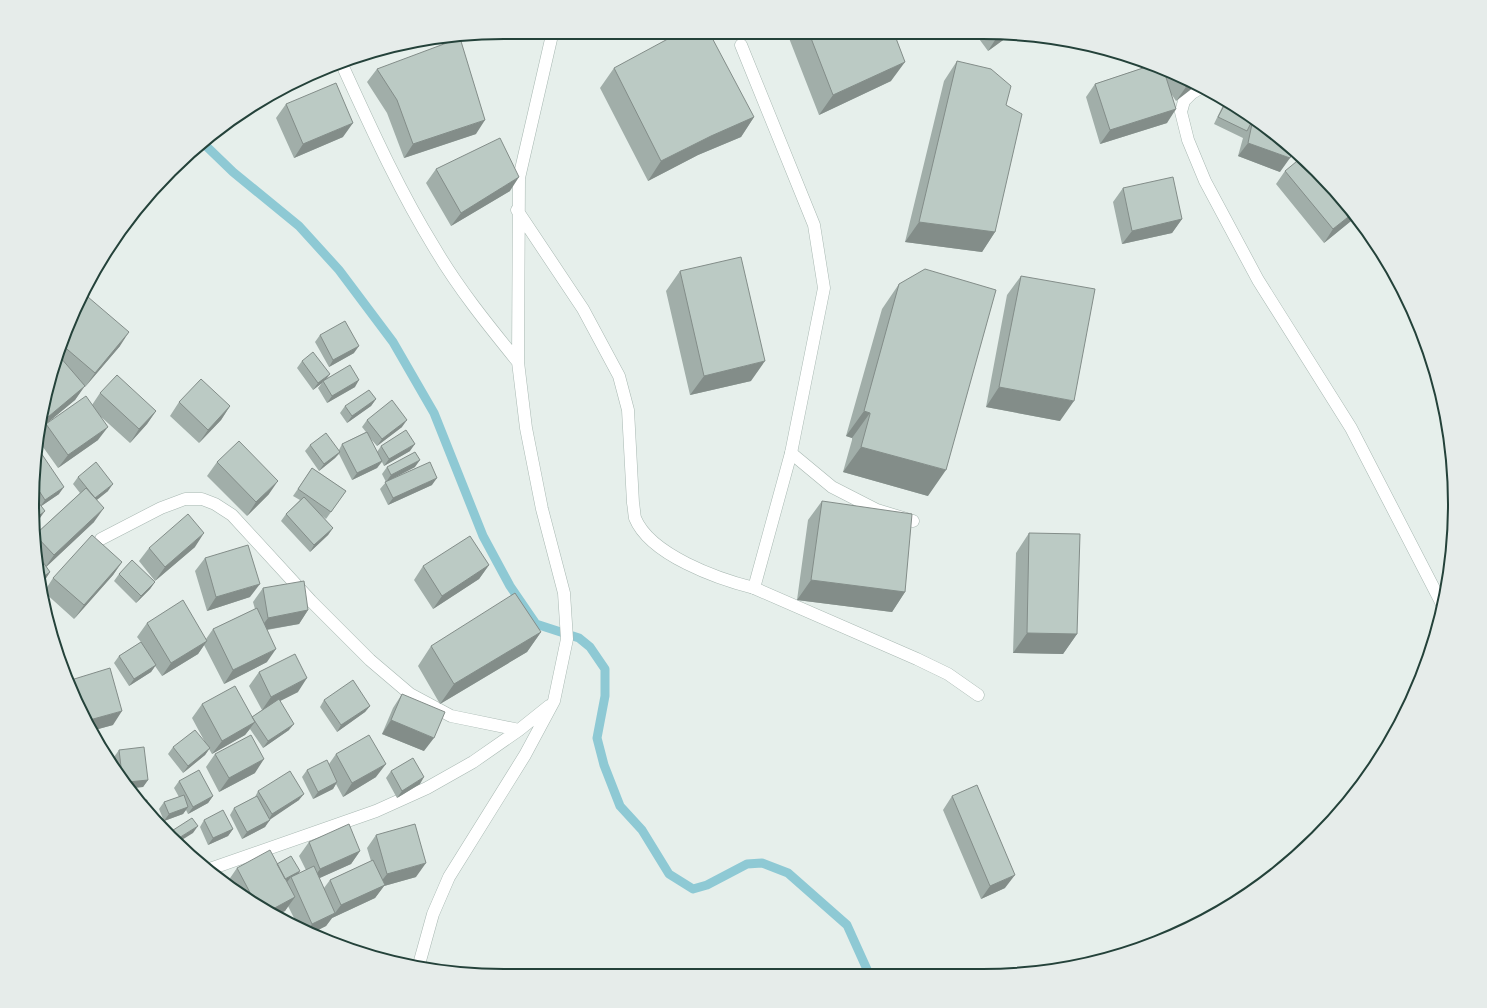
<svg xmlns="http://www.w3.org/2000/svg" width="1487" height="1008" viewBox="0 0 1487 1008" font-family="'Asap Condensed',sans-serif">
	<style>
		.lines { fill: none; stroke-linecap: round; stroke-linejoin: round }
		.stream { stroke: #8ec9d4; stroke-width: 9 }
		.service-casing { stroke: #a8b8b2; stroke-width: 13 }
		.minor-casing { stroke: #a8b8b2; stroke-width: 13 }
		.service { stroke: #fff; stroke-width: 12 }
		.minor { stroke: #fff; stroke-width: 12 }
		.wall { fill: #a1aea9 }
		.shaded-wall { fill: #838d89 }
		.building { fill: #bbcac4; stroke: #838d89 }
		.rim { fill: none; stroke: #24423a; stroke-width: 2 }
	</style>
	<rect width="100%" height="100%" fill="#e6efeb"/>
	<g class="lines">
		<!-- stream -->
		<path class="stream" d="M203,143l30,29 66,54 40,44 54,72 41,71 49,123 27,50 26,38 43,14 11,9 15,22v27l-8,42 7,27 16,41 22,24 27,44 24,15 14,-4 40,-21 15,-1 26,10 59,52 23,51"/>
		<!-- service casing -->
		<g class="service-casing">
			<path id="service" d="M791,453l41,34 45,23 36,11
				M754,588l163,71 31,15 30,21"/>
		</g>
		<!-- minor casing -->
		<g class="minor-casing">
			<path id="minor" d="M344,69c28,61 55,121 90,178 24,41 54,78 84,115
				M1202,87l-10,6 -8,8 -3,11 7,28 17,41 53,99 93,148 92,178
				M517,210l66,99 36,67 9,34 5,93c1,5 1,10 2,15 15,37 83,61 119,70l37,-135 33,-165 -10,-63 -73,-180
				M101,539l60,-31 24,-9h17l13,5 17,11 79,86 59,59 40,34 41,22 68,14
				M207,870l169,-59 51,-23 46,-26 46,-32 30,-24
				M418,968l15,-54 16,-37 76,-122 29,-54 13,-62 -3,-46 -22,-84 -16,-81 -8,-66 1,-184 33,-143"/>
		</g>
		<!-- service -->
		<use href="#service" class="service"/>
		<!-- minor -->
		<use href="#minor" class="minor"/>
	</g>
	<!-- wall -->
	<path class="wall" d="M974,32h9l27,3 -22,16z
		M787,33h107l-3,48 -72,34z
		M957,61l49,44 -11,127 -13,20 -77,-10 39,-161z
		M1149,66l43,15 -16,20 -4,-6 -5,28 -67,21 -14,-47 9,-13z
		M614,68l140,49 -13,20 -43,18 -50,26 -48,-93z
		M377,69l99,65 -72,24 -17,-45 -20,-31z
		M1225,101l45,28 10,43 -42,-16 5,-18 -29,-14z
		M286,104l57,33 -49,21 -18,-40z
		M436,169l74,22 -59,35 -25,-43z
		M1285,171l66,50 -27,22 -48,-59z
		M1123,188l59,31 -10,14 -50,11 -9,-42z
		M680,271l71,110 -61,14 -24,-104z
		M1021,276l39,145 -74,-14 21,-112z
		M899,284l29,212 -85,-24 9,-32v-2l-6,-2 36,-127z
		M68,324l52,22 -35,41 -1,-1 -9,14 -35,29 8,-47z
		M320,335l34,18 -25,14 -14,-25z
		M302,361l24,19 29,7 -28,16 -9,-15 4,-5 -9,7 -16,-22z
		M100,393l56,18 -9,13 -17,19 -31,-28 -1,25 -40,28 -20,-28 1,-6 7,-10 46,-19z
		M376,399l-5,7 -24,17 -7,-10 5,-7z
		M179,402l51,4 -9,14 -22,23 -29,-27z
		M367,420l35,7 -25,19 -8,-9 8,15 4,-6 29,5 -26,15 -2,-4 -5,6 -25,12 -13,-26 -4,4 -16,13 -14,-20 5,-6 29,5 3,-6 24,-12 -4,-5z
		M217,462l52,32 -22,22 -40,-40z
		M387,467h28l-23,12 40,6 -44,20 -8,-16 6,-7 -4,-8z
		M312,468l34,23 -20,28 -5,-4 12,13 -5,7 -18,17 -29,-31 5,-7 14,-14 -7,-4z
		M33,473l26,21 -18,12 -1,12 -4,3z
		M78,477l30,14 -11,9 -3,22 -48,45 4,5 -9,14 -4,-53 43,-40 -7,-9z
		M822,501l83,91 -13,20 -95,-12 11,-80z
		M1029,533l48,101 -14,20 -50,-1 3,-100z
		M195,547l-40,34 -16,-20 10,-13z
		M205,558l45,39 -43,14 -12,-40z
		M122,562l-9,13 -39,44 -30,-27 9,-14z
		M489,565l-10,14 -46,30 -19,-29 9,-14z
		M119,574l36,8 -5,7 -14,14 -22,-22z
		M263,588l45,22 -9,14 -32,6v32l-43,22 -20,-39 -6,9 -36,22 -7,-10 -4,6 -22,14 -15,-23 5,-7 22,-14 -4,-5 10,-14 59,16 7,-10 42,-20 -2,-7z
		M541,632l-14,20 -87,52 -22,-38 13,-20z
		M259,672l39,20 -18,9 9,29 -26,18 -13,-19 -5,6 -33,19 -3,-5 -4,6 -22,18 -15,-19 5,-7 33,-3 -14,-26 10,-14 50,13 10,-7 -13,-24z
		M71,680l42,45 -22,6 -23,-47z
		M402,694l22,57 -42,-17 11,-26z
		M324,700l46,6 -5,6 -28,20 -17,-25z
		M119,750l29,30 -5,7 -11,1 -17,-22 -1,-9z
		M215,754l40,19 -36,19 -13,-25z
		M336,754l40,23 -33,20 -7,-13 -3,5 -20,10 -11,-22 5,-7 22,-6z
		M391,771l29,13 -23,14 -11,-20z
		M179,781l34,15 -5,7 -20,11 -2,-4 -3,4 -19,7 -5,-12 5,-7 15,-5 -5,-9z
		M258,791l41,9 -30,19 -4,8 -23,12 -12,-24 4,-7 21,-11z
		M952,796l53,92 -24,11 -38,-89z
		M204,820l29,9 -5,7 -20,9 -8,-18z
		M376,835l40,42 -32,9 -9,12 -43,20 -6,8 -14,7 -13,-5 -11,-22 -3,5 -9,4 -45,-28 -3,-6 9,-13 40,-4 21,10 8,-4 -7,-14 10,-14 51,9 -9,13 -32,14 5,10 6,-8 41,-19 -4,-13z"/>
	<!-- shaded-wall -->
	<path class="shaded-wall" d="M1002,34l8,1 -22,16 9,-14z
		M905,62l-14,19 -72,34 14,-20z
		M1193,81l5,3 -22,17 10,-14z
		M1176,109l-9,14 -67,21 10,-14z
		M754,117l-13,20 -43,18 -50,26 13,-20 50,-25z
		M485,120l-9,14 -72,24 9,-14z
		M353,123l-10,14 -49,21 9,-14z
		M1248,143l42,15 -10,14 -42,-16z
		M519,177l-9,14 -59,35 10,-13z
		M1352,214l2,2 -3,5 -27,22 9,-14z
		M1182,219l-10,14 -50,11 10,-13z
		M919,222l76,10 -13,20 -77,-10z
		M129,332l-9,14 -35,41 10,-14z
		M359,346l-5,7 -25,14 4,-7z
		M765,361l-14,20 -61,14 14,-19z
		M330,374l-5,7h-2l-1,2 -9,7 5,-7z
		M359,380l-4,7 -28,16 5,-7z
		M85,386l-10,14 -35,29 1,-5 1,-2z
		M999,387l75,14 -14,20 -74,-14z
		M376,399l-5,7 -24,17 5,-7z
		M230,406l-9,14 -22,23 9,-13z
		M156,411l-9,13 -17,19 9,-14z
		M864,411l6,2 -18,25 -6,-2z
		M407,420l-5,7 -25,19 5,-7z
		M108,427l-10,13 -40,28 10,-13z
		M415,444l-5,7 -26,15 5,-7z
		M861,447l85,23 -18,26 -85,-24z
		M340,452l-5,6 -16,13 5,-7z
		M420,460l-5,7 -29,15 5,-7z
		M382,461l-5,7 -25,12 5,-7z
		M437,478l-5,7 -44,20 5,-7z
		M278,481l-9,13 -22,22 9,-14z
		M113,484l-5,7 -18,14 5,-7z
		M64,487l-5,7 -19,13 5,-7z
		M104,508l-10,14 -50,47 10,-14z
		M45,511l-5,7 -4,3v-3z
		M333,528l-5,7 -18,17 4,-7z
		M204,533l-9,14 -40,34 10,-14z
		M122,562l-9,13 -39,44 10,-14z
		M489,565l-10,14 -46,30 9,-13z
		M50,572l-9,14h-1v-7z
		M811,580l94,12 -13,20 -95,-12z
		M155,582l-5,7 -14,14 5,-7z
		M260,584l-10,13 -43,14 9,-14z
		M308,610l-9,14 -41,7 10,-13z
		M541,632l-14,20 -87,52 14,-20z
		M1027,633l50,1 -14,20 -50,-1z
		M207,641l-9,13 -36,22 9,-13z
		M276,649l-9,13 -43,22 9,-14z
		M156,665l-5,7 -22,14 5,-7z
		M307,678l-9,14 -36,18 9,-13z
		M370,706l-5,6 -28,20 4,-7z
		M122,711l-9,14 -22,6 -5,-10z
		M391,720l43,18 -10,13 -42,-17z
		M255,722l-10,13 -33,19 10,-13z
		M294,724l-5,6 -26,18 5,-7z
		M210,748l-5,7 -22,18 5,-7z
		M264,759l-9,14 -36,19 10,-14z
		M386,764l-10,13 -33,20 9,-14z
		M424,777l-4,7 -23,14 5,-7z
		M148,780l-5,7 -11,1 -4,-6z
		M337,782l-4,7 -20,10 5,-7z
		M304,794l-5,6 -31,21 4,-7z
		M213,796l-5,7 -20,11 5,-7z
		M188,807l-5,7 -19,7 5,-7z
		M270,820l-5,7 -23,12 5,-7z
		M198,826l-5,7 -16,10 -3,-2z
		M233,829l-5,7 -20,9 5,-7z
		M360,851l-9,13 -40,18 9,-13z
		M426,863l-10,14 -32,9 -9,12 -43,20 -6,8 -14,7 -5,-2 5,-7 23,-11 6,-8 36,-18 10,-13z
		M300,871l-5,7 -4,-1 -4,5 -10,6 5,-7z
		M1015,875l-10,13 -24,11 9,-13z
		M295,897l-10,14 -9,4 -7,-4z"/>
	<!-- building -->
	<path class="building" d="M809,33h85l11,29 -72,33z
		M994,33l8,1 -5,3z
		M677,34h33l44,83 -43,19 -50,25 -47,-93z
		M460,38l25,82 -72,24 -16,-44 -20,-31z
		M957,61l34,8 20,17 -5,19 16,9 -27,118 -76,-10z
		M1149,66l15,5 12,38 -66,21 -15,-46z
		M1177,76l15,5h1l-7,6z
		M336,83l17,40 -50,21 -17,-40z
		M1226,102l27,17 -6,12 -29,-14z
		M1254,119l16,10 23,20 -3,9 -42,-15 4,-19z
		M500,138l19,39 -58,36 -25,-44z
		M1302,157l15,13 35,44 -19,15 -48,-58z
		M1173,177l9,42 -50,12 -9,-43z
		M741,257l24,104 -61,15 -24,-105z
		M925,269l71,21 -50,180 -85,-23 9,-33v-1l-6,-2 35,-127z
		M1021,276l74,13 -21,112 -75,-14z
		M88,297l41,35 -34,41 -34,-29 7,-20 5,-10z
		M345,321l14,25 -26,14 -13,-25z
		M313,352l17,22 -12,9 -16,-22z
		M60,357l25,29 -43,36v-1l6,-39 7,-21z
		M350,365l9,15 -27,16 -9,-15z
		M117,375l39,36 -17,18 -39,-36z
		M201,379l29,27 -22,24 -29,-28z
		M369,390l7,9 -24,17 -7,-10z
		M86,396l22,31 -40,28 -22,-31z
		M392,400l15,20 -25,19 -15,-19z
		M406,430l9,14 -26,15 -8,-13z
		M367,432l15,29 -25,12 -15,-29z
		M326,433l14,19 -16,12 -14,-19z
		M239,441l39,40 -22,21 -39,-40z
		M39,450l25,37 -19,13 -11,-17 -1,-10 4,-21z
		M415,452l5,8 -29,15 -4,-8z
		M96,462l17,22 -18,14 -17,-21z
		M430,462l7,16 -44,20 -8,-16z
		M312,468l34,23 -15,21 -33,-23z
		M86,488l18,20 -50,47 -17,-18v-4z
		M304,497l29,31 -19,17 -28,-31z
		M35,498l10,13 -9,7z
		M822,501l90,13 -7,78 -94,-12z
		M188,514l16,19 -39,34 -16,-19z
		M1029,533l51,1 -3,100 -50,-1z
		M92,535l30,27 -38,43 -31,-27z
		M470,536l19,29 -47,31 -19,-30z
		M248,545l12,39 -44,13 -11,-39z
		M38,555l12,17 -10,7z
		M132,560l23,22 -14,14 -22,-22z
		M304,581l4,29 -40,8 -5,-30z
		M515,593l26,39 -87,52 -23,-38z
		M183,600l24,41 -36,22 -24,-40z
		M257,608l19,41 -43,21 -20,-41z
		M141,642l15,23 -22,14 -15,-23z
		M295,654l12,24 -36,19 -12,-25z
		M110,668l12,43 -36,10 -8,-16 -7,-25z
		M353,680l17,26 -29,19 -17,-25z
		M235,686l20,36 -33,19 -20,-37z
		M402,694l43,18 -11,26 -43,-18z
		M279,699l15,25 -26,17 -16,-24z
		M195,730l15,18 -22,18 -15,-19z
		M251,735l13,24 -35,19 -14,-24z
		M369,735l17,29 -34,19 -16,-29z
		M103,742l2,10 -7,-9z
		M144,747l4,33 -20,2 -6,-7 -3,-25z
		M413,758l11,19 -22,14 -11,-20z
		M327,760l10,22 -19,10 -11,-22z
		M199,770l14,26 -20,11 -14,-26z
		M290,771l14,23 -32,20 -14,-23z
		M977,785l38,90 -25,11 -38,-90z
		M184,795l4,12 -19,7 -5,-12z
		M257,796l13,24 -23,12 -13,-24z
		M141,800h6v7z
		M223,810l10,19 -20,9 -9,-18z
		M192,818l6,8 -24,15 -4,-3 -3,-4z
		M349,824l11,27 -40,18 -11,-27z
		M415,824l11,39 -39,11 -11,-39z
		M270,850l25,47 -26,14 -14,-9 -18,-34z
		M291,856l9,15 -15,8 -8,-15z
		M373,860l12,25 -44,20 -11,-25z
		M314,866l21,47 -23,11 -21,-47z"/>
	<!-- crop -->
	<path d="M0 0H1487V1008H0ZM504 39H983A465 465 0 0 1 1448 504V504A465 465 0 0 1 983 969H504A465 465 0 0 1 39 504V504A465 465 0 0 1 504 39Z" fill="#e6ecea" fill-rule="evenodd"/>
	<path class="rim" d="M504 39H983A465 465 0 0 1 1448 504V504A465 465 0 0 1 983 969H504A465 465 0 0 1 39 504V504A465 465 0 0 1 504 39Z"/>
</svg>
